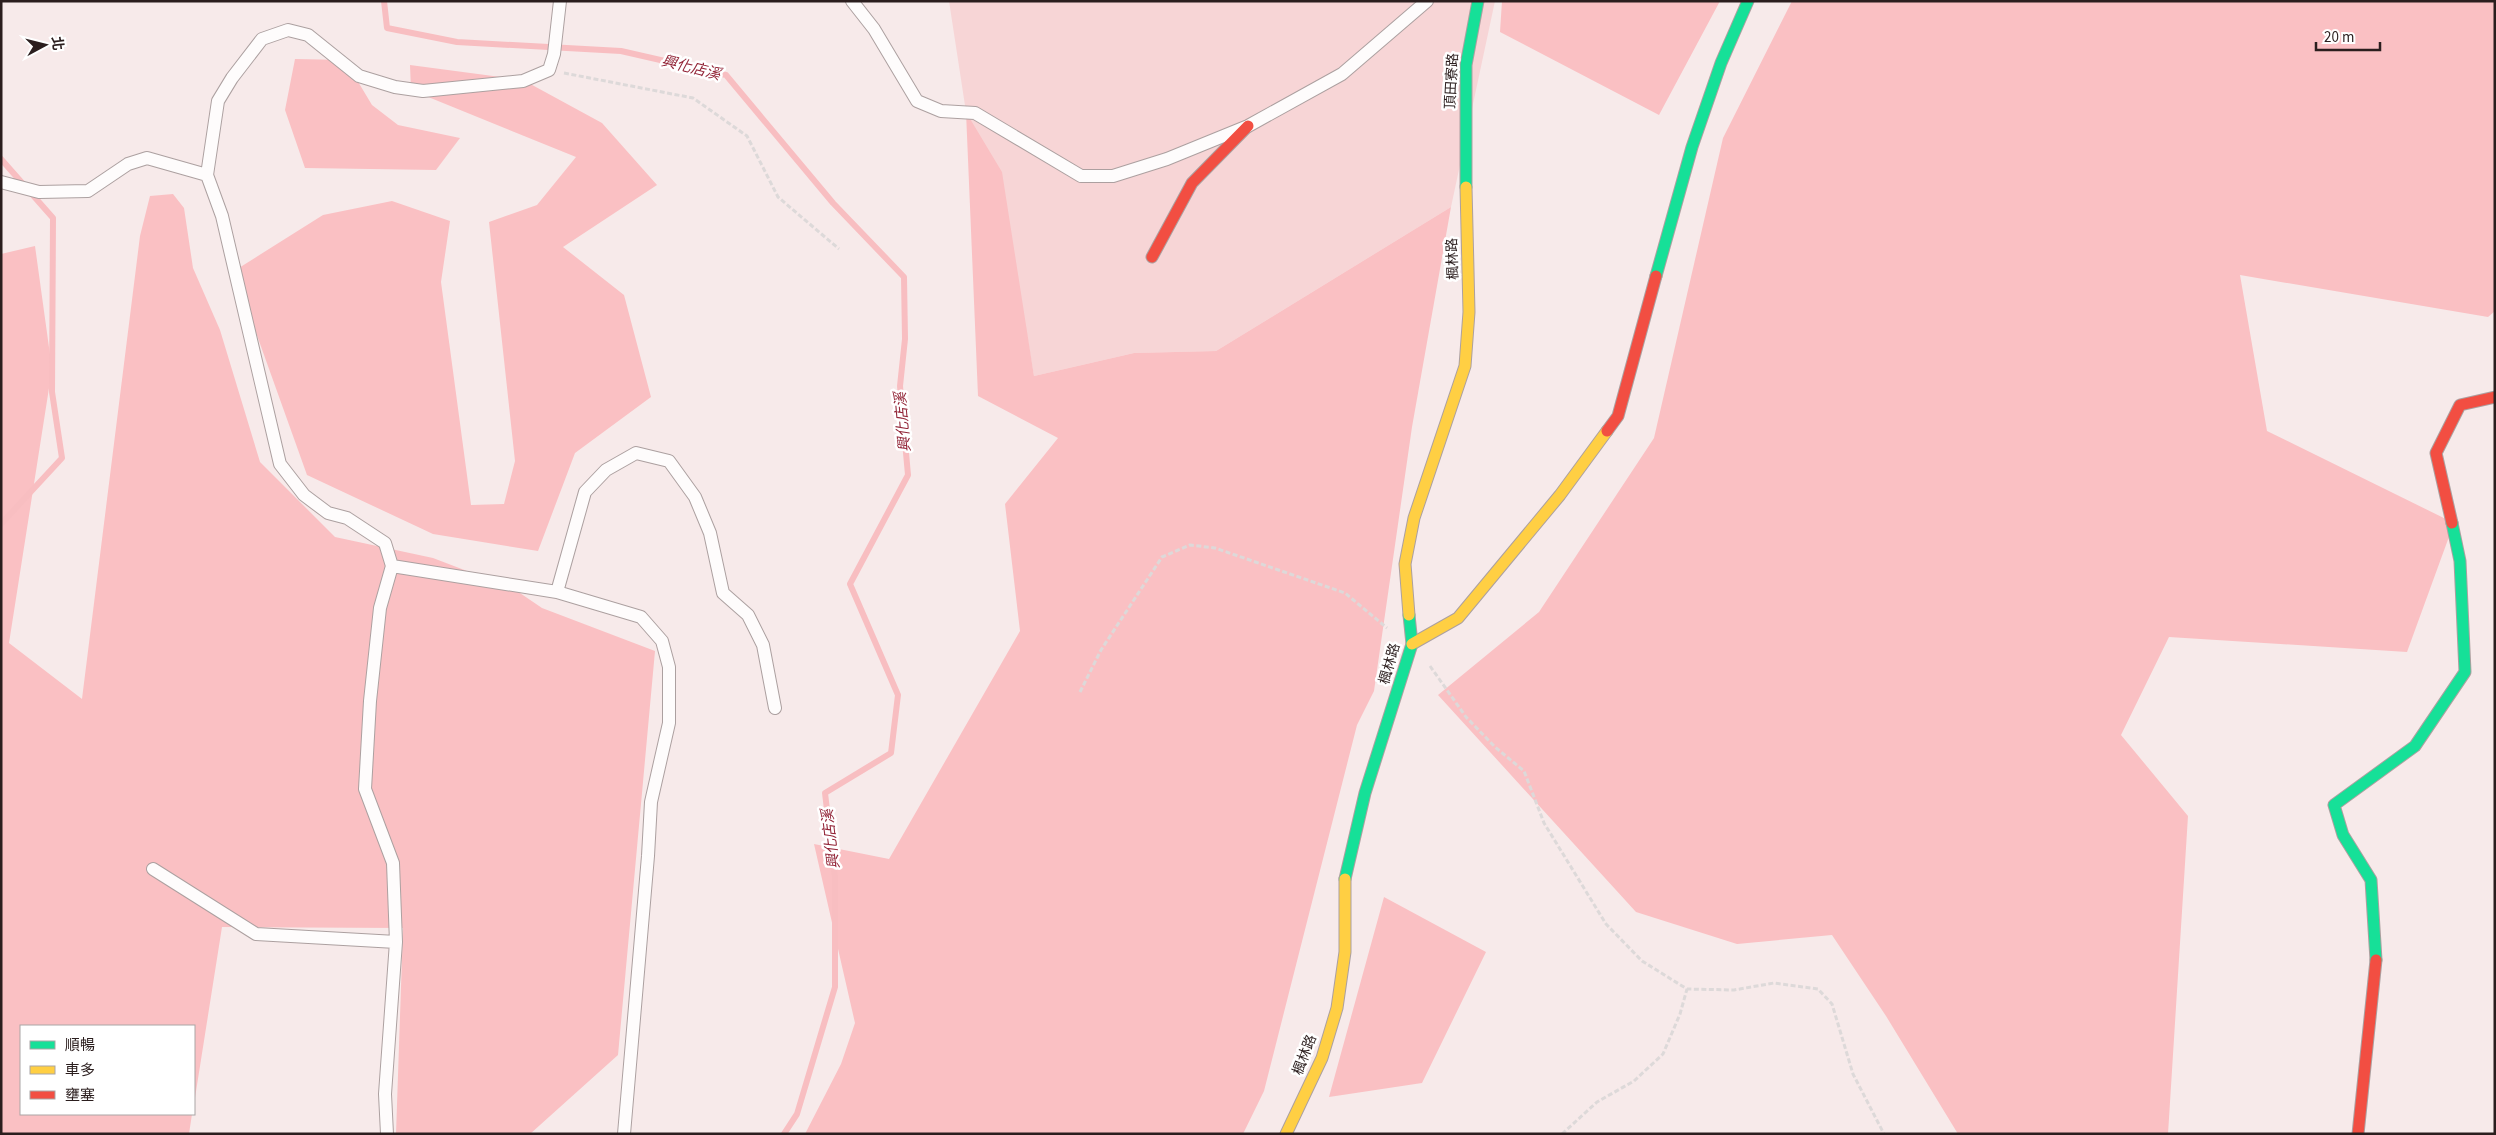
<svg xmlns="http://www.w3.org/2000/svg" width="2496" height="1135" viewBox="0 0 2496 1135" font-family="'Source Sans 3','Noto Sans TC',sans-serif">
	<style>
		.green { fill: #f7d5d6 }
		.forest { fill: #fac0c3 }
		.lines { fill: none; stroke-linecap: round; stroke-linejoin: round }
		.stream { stroke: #f8bec1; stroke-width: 6 }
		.lane-casing { stroke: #aca0a0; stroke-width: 14 }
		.fast-casing { stroke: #aca0a0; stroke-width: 13 }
		.slow-casing { stroke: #aca0a0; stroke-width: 13 }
		.jam-casing { stroke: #aca0a0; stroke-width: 13 }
		.path { stroke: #ddd9d9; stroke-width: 3; stroke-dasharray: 5 2.5; stroke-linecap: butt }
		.lane { stroke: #fefcfc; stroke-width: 12 }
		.fast { stroke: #16e098; stroke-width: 11 }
		.slow { stroke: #ffcf43; stroke-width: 11 }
		.jam { stroke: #f24e42; stroke-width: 11 }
		.labels { text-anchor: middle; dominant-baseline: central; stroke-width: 5; stroke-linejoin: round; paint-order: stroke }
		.street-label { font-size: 14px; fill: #2b1e1e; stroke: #fff }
		.water-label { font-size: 15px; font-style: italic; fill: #922437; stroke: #fff }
	</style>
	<rect width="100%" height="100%" fill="#f7eaea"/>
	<!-- green -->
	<path class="green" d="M949,1h546l-44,206 -235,144 -82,2 -100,23 -12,-70 -56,-194z"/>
	<!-- forest -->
	<path class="forest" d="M1502,1h218l-61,114 -159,-83z
		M1792,1h703v310l-7,6 -248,-42 27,156 187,92 -47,129 -238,-15 -48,98 67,81 -20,318h-210l-72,-118 -54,-81 -95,9 -101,-32 -198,-217 101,-83 115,-174 69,-300z
		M295,59l50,1 27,45 26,20 62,13 -24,32 -131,-2 -20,-58z
		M410,65l113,15 79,43 55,62 -94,62 61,48 27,102 -76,56 -37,98 -105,-17 -126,-59 -73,-204 89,-56 69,-14 58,20 -9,61 30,223 33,-1 11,-43 -26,-239 48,-17 39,-48 -165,-67z
		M966,112l36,60 32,204 100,-23 82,-2 235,-144 -39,220 -38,264 -17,34 -93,366 -21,43h-438l36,-70 14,-41 -41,-179 75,15 131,-228 -15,-127 53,-66 -80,-42z
		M173,194l11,14 9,60 27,62 40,132 75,75 98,21 81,31 28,19 113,43 -37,404 -88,79h-134l7,-206 -181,-1 -28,177v-78h-173v88h171l-3,20h-188v-880l34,-8 17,123 -43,274 73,56 58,-463 10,-40z
		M1384,897l102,55 -64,131 -93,14z"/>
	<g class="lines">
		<!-- stream -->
		<path class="stream" d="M384,1l3,27 70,14 164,9 105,24 107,128 71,74 1,62 -5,47 8,89 -58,109 48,111 -7,58 -66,40 10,84v110l-38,127 -13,20
			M1,159l52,59 -1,174 10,66 -61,66"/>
		<!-- lane casing -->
		<g class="lane-casing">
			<path id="lane" d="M852,1l22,28 43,72 24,10 34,2 106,63h32l54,-17 81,-33 94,-52 85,-73
				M1,182l38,10 49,-1 40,-27 19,-6 60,17
				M392,566l-7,-23 -38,-25 -19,-5 -24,-18 -24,-31 -58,-248 -15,-41 11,-74 14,-23 30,-39 26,-9 20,5 51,41 36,11 28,4 100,-10 26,-11 5,-16 6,-53
				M557,592l28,-100 21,-22 30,-17 33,8 26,36 15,36 13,60 25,22 15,30 12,63
				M153,869l103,65 140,8
				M387,1134l-2,-40 11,-152 -3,-79 -28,-74 5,-88 10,-93 12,-42 165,26 84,25 21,24 7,26v56l-18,79 -3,54 -24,278"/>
		</g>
		<!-- fast casing -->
		<g class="fast-casing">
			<path id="fast" d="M1466,187v-122l12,-64
				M1656,276l36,-129 29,-84 27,-62
				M1345,879l20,-86 47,-149 -3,-29
				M2376,960l-5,-80 -28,-45 -9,-30 81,-59 50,-74 -5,-111 -8,-38"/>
		</g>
		<!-- slow casing -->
		<g class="slow-casing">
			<path id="slow" d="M1409,615l-4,-51 9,-46 51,-152 4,-54 -3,-125
				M1412,644l46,-26 102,-123 47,-64
				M1286,1134l36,-76 15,-50 8,-56v-73"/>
		</g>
		<!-- jam casing -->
		<g class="jam-casing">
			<path id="jam" d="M1152,257l40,-74 56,-57
				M1607,431l11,-15 38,-140
				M2452,523l-16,-70 24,-48 35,-8
				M2358,1134l18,-174"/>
		</g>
		<!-- path -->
		<path class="path" d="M564,73l129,25 54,38 31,61 61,52
			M1430,666l36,51 29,30 29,24 20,52 62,101 36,37 45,28 47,1 40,-7 44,6 14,15 21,70 31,60
			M1080,692l21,-42 61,-93 28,-12 25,3 130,45 42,35
			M1562,1134l35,-32 37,-21 29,-27 17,-40 7,-25"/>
		<!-- lane -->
		<use href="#lane" class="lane"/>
		<!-- fast -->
		<use href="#fast" class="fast"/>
		<!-- slow -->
		<use href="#slow" class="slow"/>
		<!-- jam -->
		<use href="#jam" class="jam"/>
	</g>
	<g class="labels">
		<!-- street labels -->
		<g class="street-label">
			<text transform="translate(1452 81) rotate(-87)">頂田寮路</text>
			<text transform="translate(1453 259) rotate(-92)">楓林路</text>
			<text transform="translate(1390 664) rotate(-74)">楓林路</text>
			<text transform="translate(1305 1055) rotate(-69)">楓林路</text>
		</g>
		<!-- water labels -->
		<g class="water-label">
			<text transform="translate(691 68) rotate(14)">興化店溪</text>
			<text transform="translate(903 422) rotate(-95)">興化店溪</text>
			<text transform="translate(831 839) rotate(-97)">興化店溪</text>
		</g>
	</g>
	<!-- border -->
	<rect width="2496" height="1135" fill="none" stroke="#2b1e1e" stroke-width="5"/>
	<!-- legend -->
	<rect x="20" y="1025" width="175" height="90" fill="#ffffff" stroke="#aaa5a5"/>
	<rect x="30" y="1041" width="25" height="8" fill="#16e098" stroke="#aaa5a5"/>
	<text x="65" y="1050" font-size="15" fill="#2b1e1e">順暢</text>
	<rect x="30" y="1066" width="25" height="8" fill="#ffcf43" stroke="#aaa5a5"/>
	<text x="65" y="1075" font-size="15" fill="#2b1e1e">車多</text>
	<rect x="30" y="1091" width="25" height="8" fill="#f24e42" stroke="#aaa5a5"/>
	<text x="65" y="1100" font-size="15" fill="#2b1e1e">壅塞</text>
	<!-- north arrow -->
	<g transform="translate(45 45) rotate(83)" stroke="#ffffff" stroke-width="4" paint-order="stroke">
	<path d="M0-4L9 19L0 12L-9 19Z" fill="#2b1e1e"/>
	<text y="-8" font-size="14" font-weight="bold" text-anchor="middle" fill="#2b1e1e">北</text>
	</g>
	<!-- scale -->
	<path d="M2316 42v8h64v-8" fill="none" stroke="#2b1e1e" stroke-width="2.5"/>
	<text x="2324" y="42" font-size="15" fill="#2b1e1e" stroke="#ffffff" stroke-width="4" paint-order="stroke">20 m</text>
</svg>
